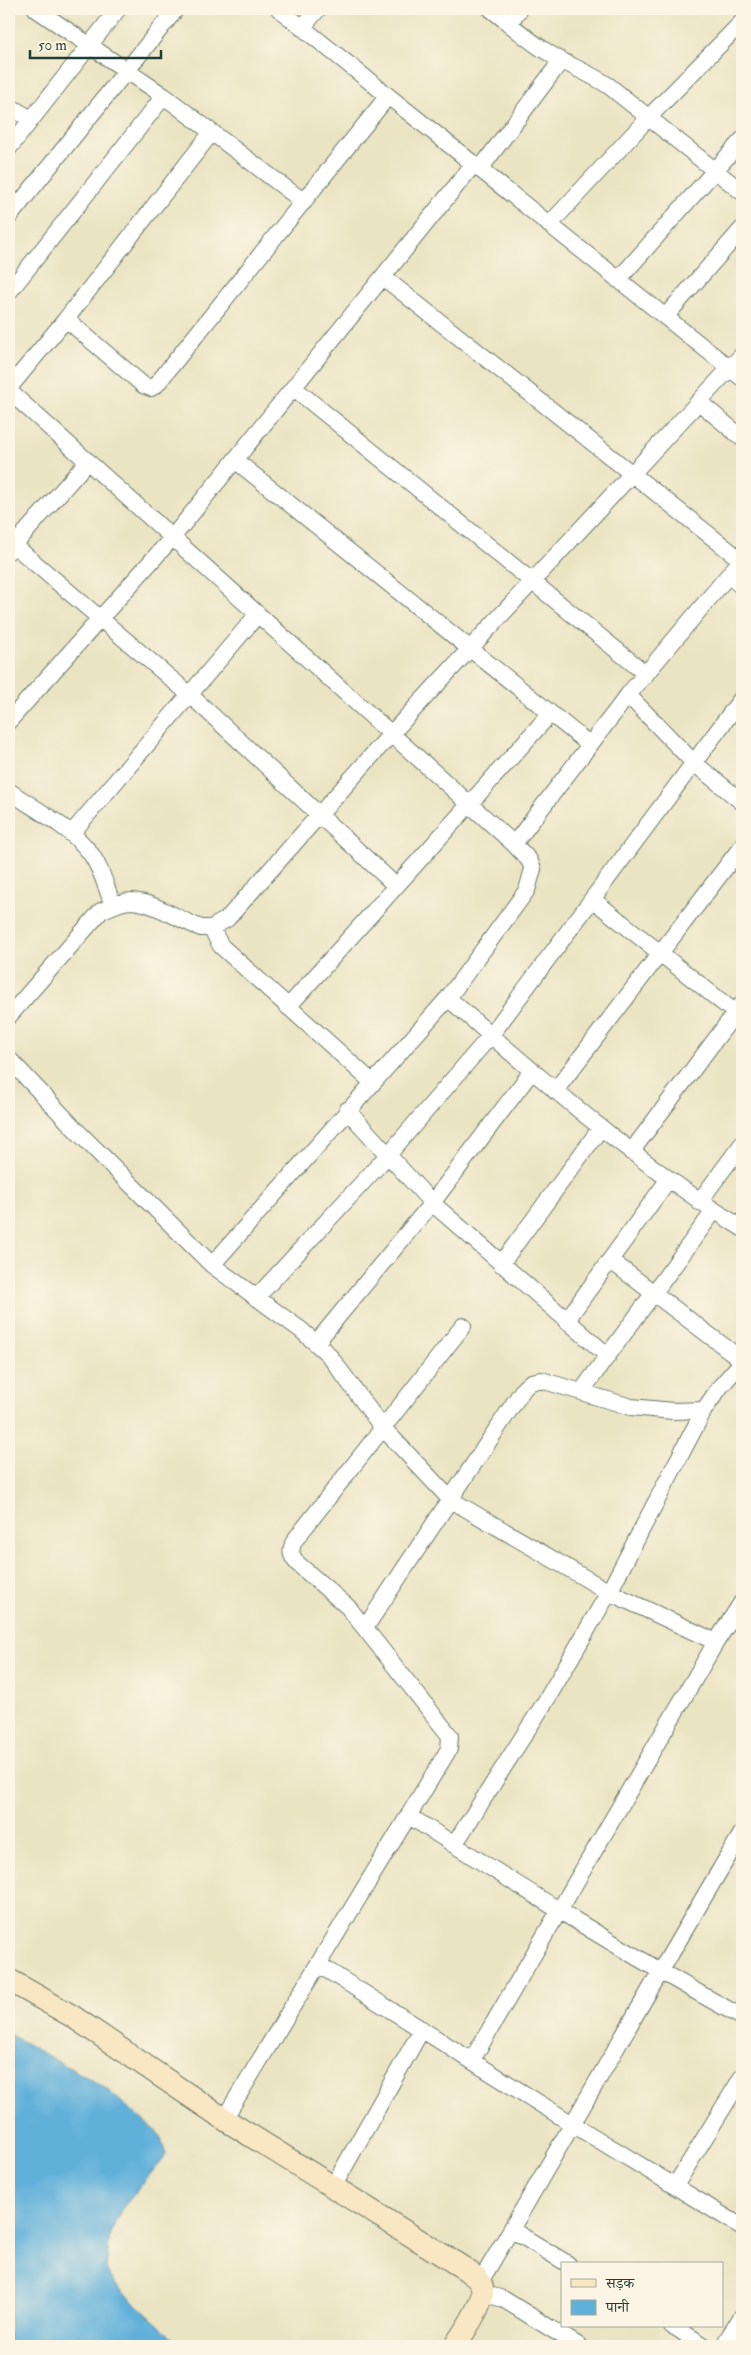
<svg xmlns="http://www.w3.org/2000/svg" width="751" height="2355" viewBox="0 0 751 2355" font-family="'IM FELL Double Pica','Noto Serif Devanagari',serif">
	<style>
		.water { fill: #60b0da; stroke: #407687 }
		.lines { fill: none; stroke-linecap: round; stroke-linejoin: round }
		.street-casing { stroke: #676; stroke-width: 18 }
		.secondary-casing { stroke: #676; stroke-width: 24 }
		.street { stroke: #fff; stroke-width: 16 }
		.secondary { stroke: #f9e7c3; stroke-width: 22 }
	</style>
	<rect width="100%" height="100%" fill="#fcf5e5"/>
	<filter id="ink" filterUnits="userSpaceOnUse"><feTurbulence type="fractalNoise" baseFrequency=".02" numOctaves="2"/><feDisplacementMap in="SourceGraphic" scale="10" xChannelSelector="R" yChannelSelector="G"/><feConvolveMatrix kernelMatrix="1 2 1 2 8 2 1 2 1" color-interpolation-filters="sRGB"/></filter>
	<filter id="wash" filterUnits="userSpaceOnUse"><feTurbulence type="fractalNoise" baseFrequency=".0096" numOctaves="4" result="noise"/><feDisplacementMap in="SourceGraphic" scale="20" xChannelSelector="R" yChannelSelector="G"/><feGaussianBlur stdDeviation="1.12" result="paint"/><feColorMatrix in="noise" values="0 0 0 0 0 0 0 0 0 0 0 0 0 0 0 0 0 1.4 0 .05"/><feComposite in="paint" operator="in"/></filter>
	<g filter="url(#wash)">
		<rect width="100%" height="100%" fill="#ebe4c3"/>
		<!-- water -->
		<path class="water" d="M9,2034l95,53 56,48 6,20 -45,55 -11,24 -4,35 12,19 54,49 4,9h-167z"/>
	</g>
	<g filter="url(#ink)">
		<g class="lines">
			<!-- street casing -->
			<g class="street-casing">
				<path id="street" d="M36,9l128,87 140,106
					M279,9l463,369
					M491,9c17,13 34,29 53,41 20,14 44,22 65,36l133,106
					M509,23l11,-14
					M302,28l16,-19
					M9,106l22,13
					M9,148l109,-139
					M480,169l81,-108
					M9,217l167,-208
					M549,225l100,-108 93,-95
					M383,277l358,283
					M618,280l124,-140
					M9,292l155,-196
					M665,317l77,-88
					M66,319l77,66 8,3 5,-3 232,-289
					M9,388l57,-69 146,-187
					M294,388l352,286
					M9,391l505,453 15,16 4,9 -6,21 -79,108 -236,267
					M699,402l43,36
					M235,460l355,285
					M9,541l180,153 207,192
					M9,551l79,-90
					M729,575l13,12
					M628,695l66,68 48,39
					M9,721l163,-183 301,-373
					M9,791c24,17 59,35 78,58 13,15 19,38 26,56
					M71,834l187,-220
					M514,844l114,-149 114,-136
					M592,899l150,119
					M211,928l10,18 151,136
					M448,998c94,82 187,164 294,230
					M288,1007l262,-293
					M9,1016l92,-105c9,-4 20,-10 30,-10 24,1 48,19 70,27h10l16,-9 164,-185 351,-379
					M9,1059l69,73 134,133 89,65 27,24 54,73 69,73 158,92 107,50
					M555,1091l187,-245
					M347,1110l85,93 176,153
					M631,1152l111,-148
					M699,1202l43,-58
					M610,1260l132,100
					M501,1264l99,-135
					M256,1298l132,-143 103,-120 251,-337
					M566,1321l102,-141
					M316,1343l116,-140 100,-132
					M581,1392l133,-181
					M365,1628l159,-240 7,-6 10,-2 90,27 42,4 31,-1
					M409,1816c110,70 219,139 333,201
					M454,1845l93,-146 62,-107 95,-182 16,-23 22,-25
					M319,1965l255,160 168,102
					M472,2060l244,-418 26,-40
					M224,2119l225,-370 1,-13 -102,-129 -50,-43c-8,-9 -8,-13 -4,-23l169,-215
					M675,2186l67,-109
					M333,2187l89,-158
					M512,2230l56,34
					M480,2282c89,-149 173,-301 262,-449
					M483,2293l20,6 76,47
					M672,2326l33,20
					M723,2346l19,-30"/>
			</g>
			<!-- secondary casing -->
			<g class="secondary-casing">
				<path id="secondary" d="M9,1980l63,36 152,103 241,150c5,4 12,8 15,13 10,16 -17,50 -25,64"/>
			</g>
			<!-- street -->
			<use href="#street" class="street"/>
			<!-- secondary -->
			<use href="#secondary" class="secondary"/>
		</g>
	</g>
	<!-- margin -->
	<rect width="751" height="2355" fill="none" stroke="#fcf5e5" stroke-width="30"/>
	<!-- legend -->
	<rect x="561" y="2262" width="162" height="65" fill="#fcf5e5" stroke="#a4ab9e"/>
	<rect x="571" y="2279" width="25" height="8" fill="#f9e7c3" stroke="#a4ab9e"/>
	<text x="606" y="2288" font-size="15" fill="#1f3d34">सड़क</text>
	<rect x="571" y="2300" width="25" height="15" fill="#60b0da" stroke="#a4ab9e"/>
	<text x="606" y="2312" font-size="15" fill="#1f3d34">पानी</text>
	<!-- scale -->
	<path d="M30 50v8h131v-8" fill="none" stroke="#1f3d34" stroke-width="2.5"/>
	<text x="38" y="50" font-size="15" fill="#1f3d34" stroke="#fcf5e5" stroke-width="4" paint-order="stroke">50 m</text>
</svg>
